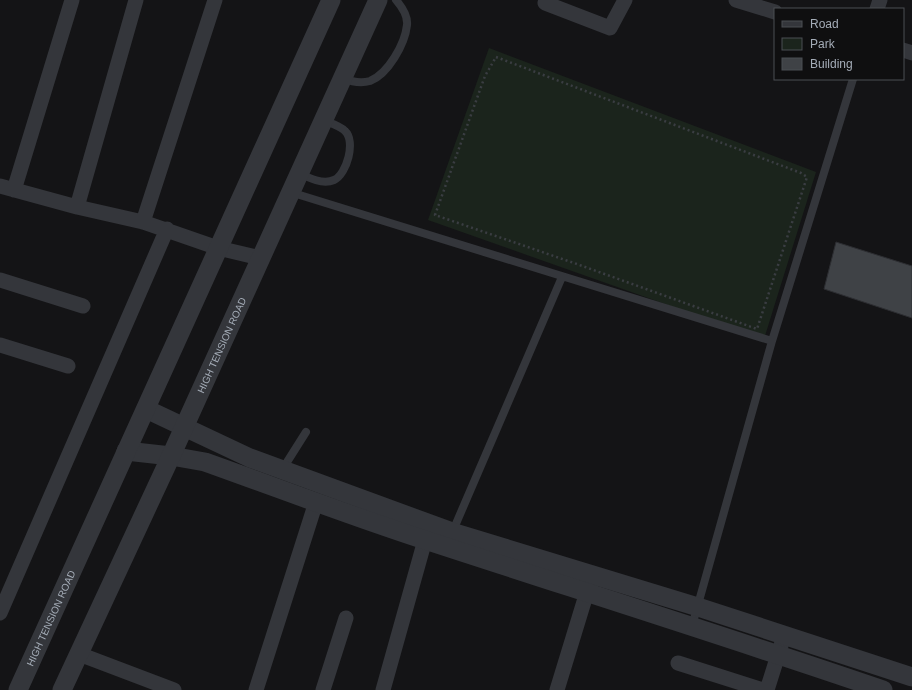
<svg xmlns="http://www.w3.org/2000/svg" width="912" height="690" viewBox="0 0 912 690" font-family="Arial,sans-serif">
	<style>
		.green { fill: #1b241c }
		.building { fill: #3f4246; stroke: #2d2e32 }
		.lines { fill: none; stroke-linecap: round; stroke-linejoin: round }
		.path { stroke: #3a3d42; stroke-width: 2.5; stroke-dasharray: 2 3; stroke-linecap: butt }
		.service { stroke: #34363b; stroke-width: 8 }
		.minor { stroke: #34363b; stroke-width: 15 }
		.tertiary { stroke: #34363b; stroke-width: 19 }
		.labels { text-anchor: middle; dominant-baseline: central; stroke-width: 3; stroke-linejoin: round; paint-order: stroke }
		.street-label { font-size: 10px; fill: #a4acb7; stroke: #0f0f10 }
	</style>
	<rect width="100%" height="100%" fill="#141416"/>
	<!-- green -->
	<path class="green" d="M489,48l327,124 -52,167 -336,-119z"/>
	<!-- building -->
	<path class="building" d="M836,242l76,24v52l-88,-29z"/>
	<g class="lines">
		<!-- path -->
		<path class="path" d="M496,57l305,116 6,4 -50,152 -183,-66 -139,-48 50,-139z"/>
		<!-- service -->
		<path class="service" d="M343,78c9,4 17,6 27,3 18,-7 35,-37 37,-56 1,-9 -5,-18 -11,-25
			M299,173c10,5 24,12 35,7 13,-6 22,-39 11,-49 -5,-5 -15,-8 -22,-11
			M290,192l482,149
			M282,470l24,-38
			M452,533l110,-256
			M692,626l80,-285 81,-262"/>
		<!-- minor -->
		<path class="minor" d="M736,0l39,12
			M545,3l65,25 15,-28
			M877,9l3,-9
			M903,50l9,3
			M0,186l77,21 66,15 75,26 42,10
			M14,190l58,-190
			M77,207l59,-207
			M143,222l72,-222
			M0,280l83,26
			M0,345l68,21
			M0,613l167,-384
			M79,654l95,36
			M678,663l85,27
			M256,690l60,-188
			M323,690l23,-72
			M383,690l42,-150
			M557,690l33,-108
			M767,690l17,-54"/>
		<!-- tertiary -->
		<g class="tertiary">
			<path d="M146,409l104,49 202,74 246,75 214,70"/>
			<path d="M126,451l45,5 34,6c73,26 146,54 220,78 153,50 306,98 458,150"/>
			<path id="s1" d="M18,690l313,-690"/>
			<path id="s2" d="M62,690l109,-234 207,-456"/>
		</g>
	</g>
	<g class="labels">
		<!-- street labels -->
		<g class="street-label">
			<text stroke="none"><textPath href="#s2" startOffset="380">HIGH TENSION ROAD</textPath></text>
			<text stroke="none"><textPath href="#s1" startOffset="79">HIGH TENSION ROAD</textPath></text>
		</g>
	</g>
	<!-- legend -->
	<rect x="774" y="8" width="130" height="72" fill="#0f0f10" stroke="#4b4e53"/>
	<rect x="782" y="21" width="20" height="6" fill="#34363b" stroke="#4b4e53"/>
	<text x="810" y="28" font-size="12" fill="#a4acb7">Road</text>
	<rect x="782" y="38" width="20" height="12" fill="#1b241c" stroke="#4b4e53"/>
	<text x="810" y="48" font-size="12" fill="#a4acb7">Park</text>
	<rect x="782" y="58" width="20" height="12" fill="#3f4246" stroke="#4b4e53"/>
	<text x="810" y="68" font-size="12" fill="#a4acb7">Building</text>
</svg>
